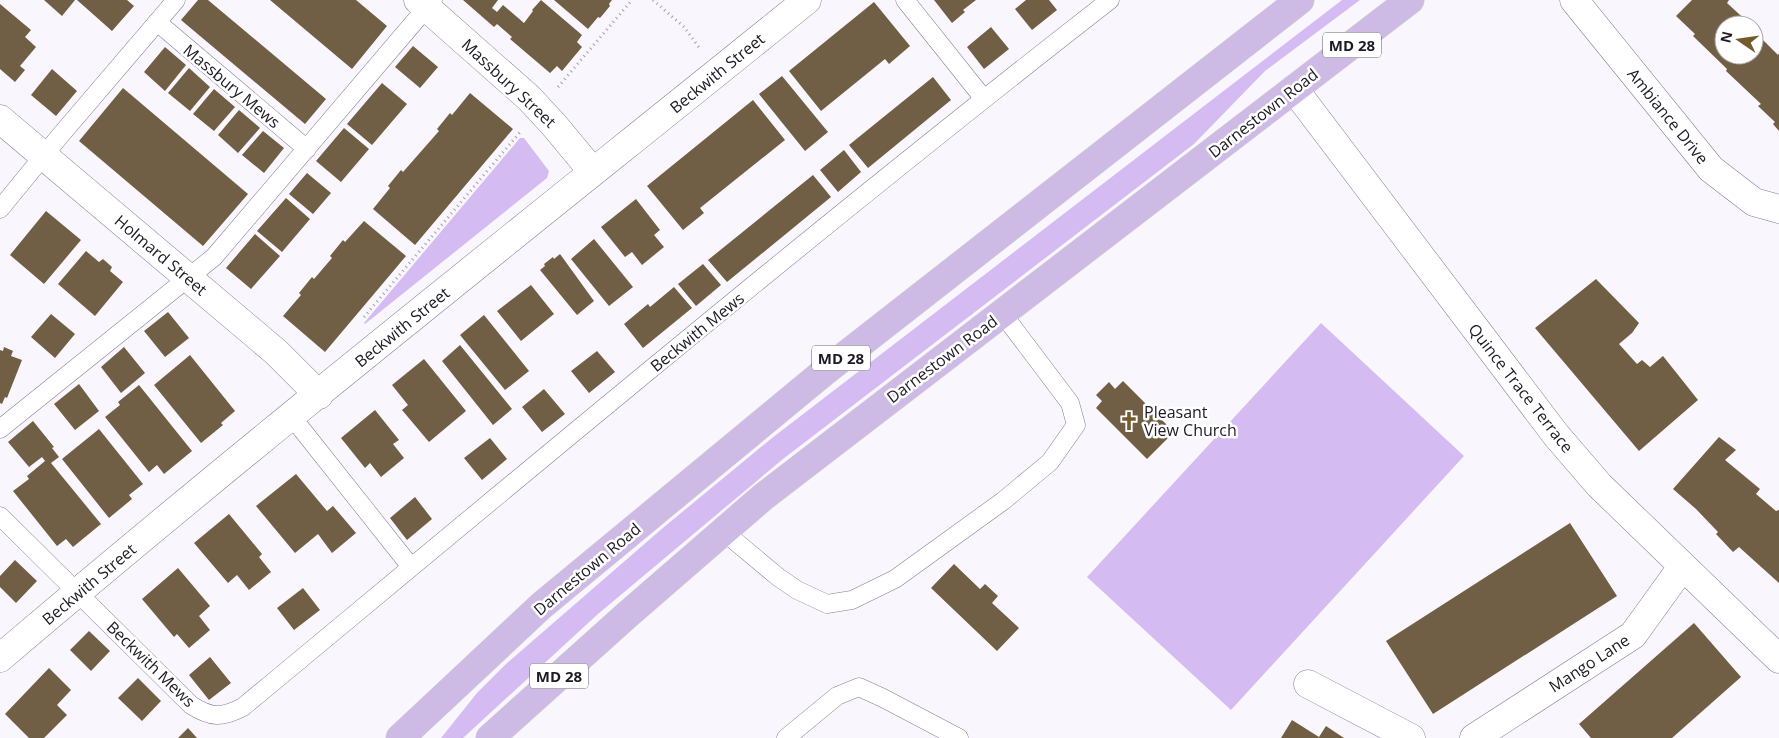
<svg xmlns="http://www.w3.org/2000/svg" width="1779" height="738" viewBox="0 0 1779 738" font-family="'Open Sans',sans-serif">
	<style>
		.green { fill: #d4bcf3 }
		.building { fill: #705f44 }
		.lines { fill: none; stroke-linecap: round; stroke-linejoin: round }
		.lane-casing { stroke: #887b98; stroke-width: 19 }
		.street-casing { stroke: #887b98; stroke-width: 29 }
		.primary-casing { stroke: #d2d1d3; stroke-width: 29 }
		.path { stroke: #a29ea7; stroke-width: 3; stroke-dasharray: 1 4; stroke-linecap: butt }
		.lane { stroke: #fff; stroke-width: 18 }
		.street { stroke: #fff; stroke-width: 28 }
		.primary { stroke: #cebbe5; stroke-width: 28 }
		.labels { text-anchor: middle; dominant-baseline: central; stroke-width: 5; stroke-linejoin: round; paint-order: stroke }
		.shield { fill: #fff; stroke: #625e66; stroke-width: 1 }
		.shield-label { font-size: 15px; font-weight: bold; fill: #1e1924 }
		.street-label { font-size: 16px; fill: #1e1924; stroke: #fff }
		.poi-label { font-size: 16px; fill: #1e1924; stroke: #fff; text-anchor: start }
	</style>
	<rect width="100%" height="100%" fill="#f9f6fd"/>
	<!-- green -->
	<path class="green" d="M1342,0h18l-95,71 -71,73 -411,315 -185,155 -135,124h-22l36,-45 30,-30 157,-136 108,-89z
		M520,138h4l25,33 -2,7 -182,146 -1,-1z
		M1321,323l143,133 -233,254 -144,-133z"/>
	<!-- building -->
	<path class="building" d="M44,0h31l-13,16z
		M77,0h50l7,6 -22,25z
		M198,0h10l118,99 -21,25 -124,-104z
		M270,0h86l31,26 -35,43z
		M463,0h35l-6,8 5,4 6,-7 21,18 9,-12 -1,-1 9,-10 41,35 -5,7 5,5 -20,24 -5,-5 -7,7 -40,-34 2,-2 -15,-13 -3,3z
		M554,0h58l-3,4 1,2 -10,12 -2,-1 -10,12z
		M934,0h42l-13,10 2,2 -13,11z
		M1026,0h23l8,10 -25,20 -17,-21z
		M1692,0h37l-2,3 24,22h-27v30h30v-27l7,7 -1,2 18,18 1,-2v78l-6,-7 2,-2 -17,-16 3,-2 -35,-33 1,-2 -34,-33 2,-2 -19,-18z
		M874,2l36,44 -21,18 -4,-5 -64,52 -32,-40z
		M0,4l31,26 -6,7 11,10 -16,19 5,4 -10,12 -15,-13z
		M991,27l18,22 -25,20 -17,-22z
		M413,46l25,21 -18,21 -25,-21z
		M165,47l21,18 -21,26 -21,-19z
		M189,68l21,19 -20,24 -22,-18z
		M52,69l25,22 -21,25 -25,-21z
		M782,76l46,56 -23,19 -46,-57z
		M933,77l18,23 -83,68 -19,-23z
		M382,83l25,21 -35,41 -25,-21z
		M123,88l125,106 -45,52 -124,-105z
		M214,89l21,18 -21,24 -21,-17z
		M470,93l43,36 -98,116 -42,-36 17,-21 -2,-2 13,-16 2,2 36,-41 -2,-2 13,-16 2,2z
		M753,100l32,40 -85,68 4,5 -21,17 -36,-44z
		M239,110l21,18 -22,25 -20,-18z
		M344,128l25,21 -28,33 -25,-21z
		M263,131l21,17 -20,25 -22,-18z
		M844,150l17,22 -23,20 -18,-22z
		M307,173l24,20 -18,21 -24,-20z
		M813,175l18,22 -104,85 -19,-22z
		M286,198l24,21 -28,33 -25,-21z
		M636,199l24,31 -6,5 10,12 -22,18 -10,-13 -7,5 -24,-30z
		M46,211l35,29 -37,44 -34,-29z
		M364,221l42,35 -81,96 -42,-36 18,-21 -2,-2 13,-16 2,2 18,-21 -2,-2 13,-16 2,2z
		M255,234l25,22 -29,33 -25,-21z
		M594,239l39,48 -24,19 -38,-47z
		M86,251l13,11 4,-3 9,8 -2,4 13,11 -28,34 -37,-32z
		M560,254l34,47 -17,14 -37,-45 5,-4 -1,-2 9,-7 1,2z
		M703,264l18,21 -25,21 -18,-22z
		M1596,279l43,44 -7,10 -13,11 18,20 5,-4 8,7 13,-11 35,44 -59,51 -104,-123z
		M531,285l23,29 -33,27 -24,-30z
		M674,287l18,21 -49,40 -19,-24 24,-20 2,3z
		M168,312l21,26 -24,19 -21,-26z
		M51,314l24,20 -20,24 -24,-21z
		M484,315l45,56 -24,19 -45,-55z
		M460,345l52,64 -19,16 -51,-64z
		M4,347l9,4 -2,5 11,4 -15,38 -2,-1 -3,7 -2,-1v-53l3,1z
		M124,347l21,26 -24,20 -20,-26z
		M597,351l18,21 -26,21 -18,-22z
		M190,355l45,56 -14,12 2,2 -22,18 -47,-58z
		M424,359l42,52 -37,31 -27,-32 6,-5 -16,-20z
		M1123,381l51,51 -27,27 -51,-51 6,-7 -6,-6 13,-13 6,7z
		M79,384l20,27 -24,19 -21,-26z
		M139,385l53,66 -28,23 -7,-9 -8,7 -44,-55 15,-12 -2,-3z
		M544,389l21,25 -23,18 -20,-25z
		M375,410l24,30 -6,4 11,14 -23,19 -11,-14 -5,5 -24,-30z
		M33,421l21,26 -2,1 7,9 -8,6 50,61 -28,23 -7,-8 -9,7 -44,-55 16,-12 -2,-3 18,-15 -3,-4 -13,10 -21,-25z
		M99,429l44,55 -14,11 3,4 -23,19 -47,-59z
		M1719,437l17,13 -11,10 35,29 -4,5 20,17 3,-1v73l-40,-36 -6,5 -17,-18 2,-2 -22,-23 -23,-20z
		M490,438l17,21 -25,21 -18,-22z
		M296,474l31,37 6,-5 23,27 -24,20 -14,-19 -23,19 -39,-47z
		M415,497l17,22 -25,21 -17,-22z
		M229,514l33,40 -3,3 12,15 -22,18 -12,-15 -9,8 -34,-40z
		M1570,523l47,73 -184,118 -47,-73z
		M15,560l22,21 -21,22 -16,-16v-11z
		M954,564l26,25 5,-5 13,12 -6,7 27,25 -22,23 -66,-63z
		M178,568l32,38 -11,10 11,14 -21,18 -12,-14 -3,3 -32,-38z
		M303,588l17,22 -26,20 -17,-22z
		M1694,623l47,54 -69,61h-81l-12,-14z
		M89,631l21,20 -19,20 -21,-21z
		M210,657l21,26 -22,17 -20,-25z
		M49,668l22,22 -14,15 10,10 -23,23h-15l-24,-24z
		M138,678l23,23 -19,20 -24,-23z
		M1292,720l27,17 7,-11 18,12h-63z
		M188,728l9,10h-19z"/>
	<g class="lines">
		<!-- lane casing -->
		<g class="lane-casing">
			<path id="lane" d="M905,0l79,99
				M157,22l150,127
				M0,209l59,-72 117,-137
				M292,417l119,150
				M0,429l214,-172 219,-257
				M0,516l191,189c20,13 31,13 52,2 287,-238 573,-478 867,-707
				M723,531l55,46 19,13 30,14 25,-4 43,-21 108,-78 47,-39 26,-37 -6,-22 -68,-90
				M786,738l51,-42 22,-9 24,11 76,40"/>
		</g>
		<!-- street casing -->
		<g class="street-casing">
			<path id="street" d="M418,0l111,98 25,27 39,47
				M1574,0l137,169 43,33 25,7
				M1294,89l262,346 43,50 180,174
				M0,119l276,233 43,43
				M0,658c264,-225 537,-440 807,-658
				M1308,684l103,54
				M1474,738l159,-103 49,-68"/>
		</g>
		<!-- primary casing -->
		<g class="primary-casing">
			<path id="primary" d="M400,738l141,-132 283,-234 476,-372
				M490,738l137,-123 136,-118 647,-497"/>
		</g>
		<!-- path -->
		<path class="path" d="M653,0l31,27 17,23
			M558,87l74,-87
			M364,317l157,-186"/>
		<!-- lane -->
		<use href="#lane" class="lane"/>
		<!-- street -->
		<use href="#street" class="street"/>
		<!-- primary -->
		<use href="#primary" class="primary"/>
	</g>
	<!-- icons -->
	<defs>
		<g id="church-bare" transform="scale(1.5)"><path d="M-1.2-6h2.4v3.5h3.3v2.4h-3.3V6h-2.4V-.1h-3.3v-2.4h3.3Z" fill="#745a2c" stroke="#fff" stroke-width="2.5" paint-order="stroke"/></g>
	</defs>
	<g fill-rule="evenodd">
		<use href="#church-bare" x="1129" y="421"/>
	</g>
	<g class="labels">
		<!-- shield labels -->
		<g class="shield">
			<rect x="1323" y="32.5" width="58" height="25" rx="4"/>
			<rect x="812" y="345.5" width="58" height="25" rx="4"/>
			<rect x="530" y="663.5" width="58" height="25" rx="4"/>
		</g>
		<g class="shield-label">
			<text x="1352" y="45">MD 28</text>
			<text x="841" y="358">MD 28</text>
			<text x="559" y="676">MD 28</text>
		</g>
		<!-- street labels -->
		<g class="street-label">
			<text transform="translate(717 73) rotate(-39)">Beckwith Street</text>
			<text transform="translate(509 83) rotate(43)">Massbury Street</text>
			<text transform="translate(232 86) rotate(40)">Massbury Mews</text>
			<text transform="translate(1263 113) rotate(-38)">Darnestown Road</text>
			<text transform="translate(1668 116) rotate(51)">Ambiance Drive</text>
			<text transform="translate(161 255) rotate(40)">Holmard Street</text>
			<text transform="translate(402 327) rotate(-39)">Beckwith Street</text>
			<text transform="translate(697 332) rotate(-39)">Beckwith Mews</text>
			<text transform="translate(942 359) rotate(-37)">Darnestown Road</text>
			<text transform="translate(1521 388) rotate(52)">Quince Trace Terrace</text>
			<text transform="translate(587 569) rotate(-40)">Darnestown Road</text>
			<text transform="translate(89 584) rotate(-40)">Beckwith Street</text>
			<text transform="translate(1589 663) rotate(-33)">Mango Lane</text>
			<text transform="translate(151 664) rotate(44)">Beckwith Mews</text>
		</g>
		<!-- poi labels -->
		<g class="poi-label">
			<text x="1144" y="412">Pleasant<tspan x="1144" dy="18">View Church</tspan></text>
		</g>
	</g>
	<!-- north arrow -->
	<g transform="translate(1739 40) rotate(283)"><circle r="24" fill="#ffffff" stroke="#a5a3a7"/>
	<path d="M0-4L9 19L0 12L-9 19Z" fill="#745a2c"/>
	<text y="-8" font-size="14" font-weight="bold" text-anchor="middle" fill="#1e1924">N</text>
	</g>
</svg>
